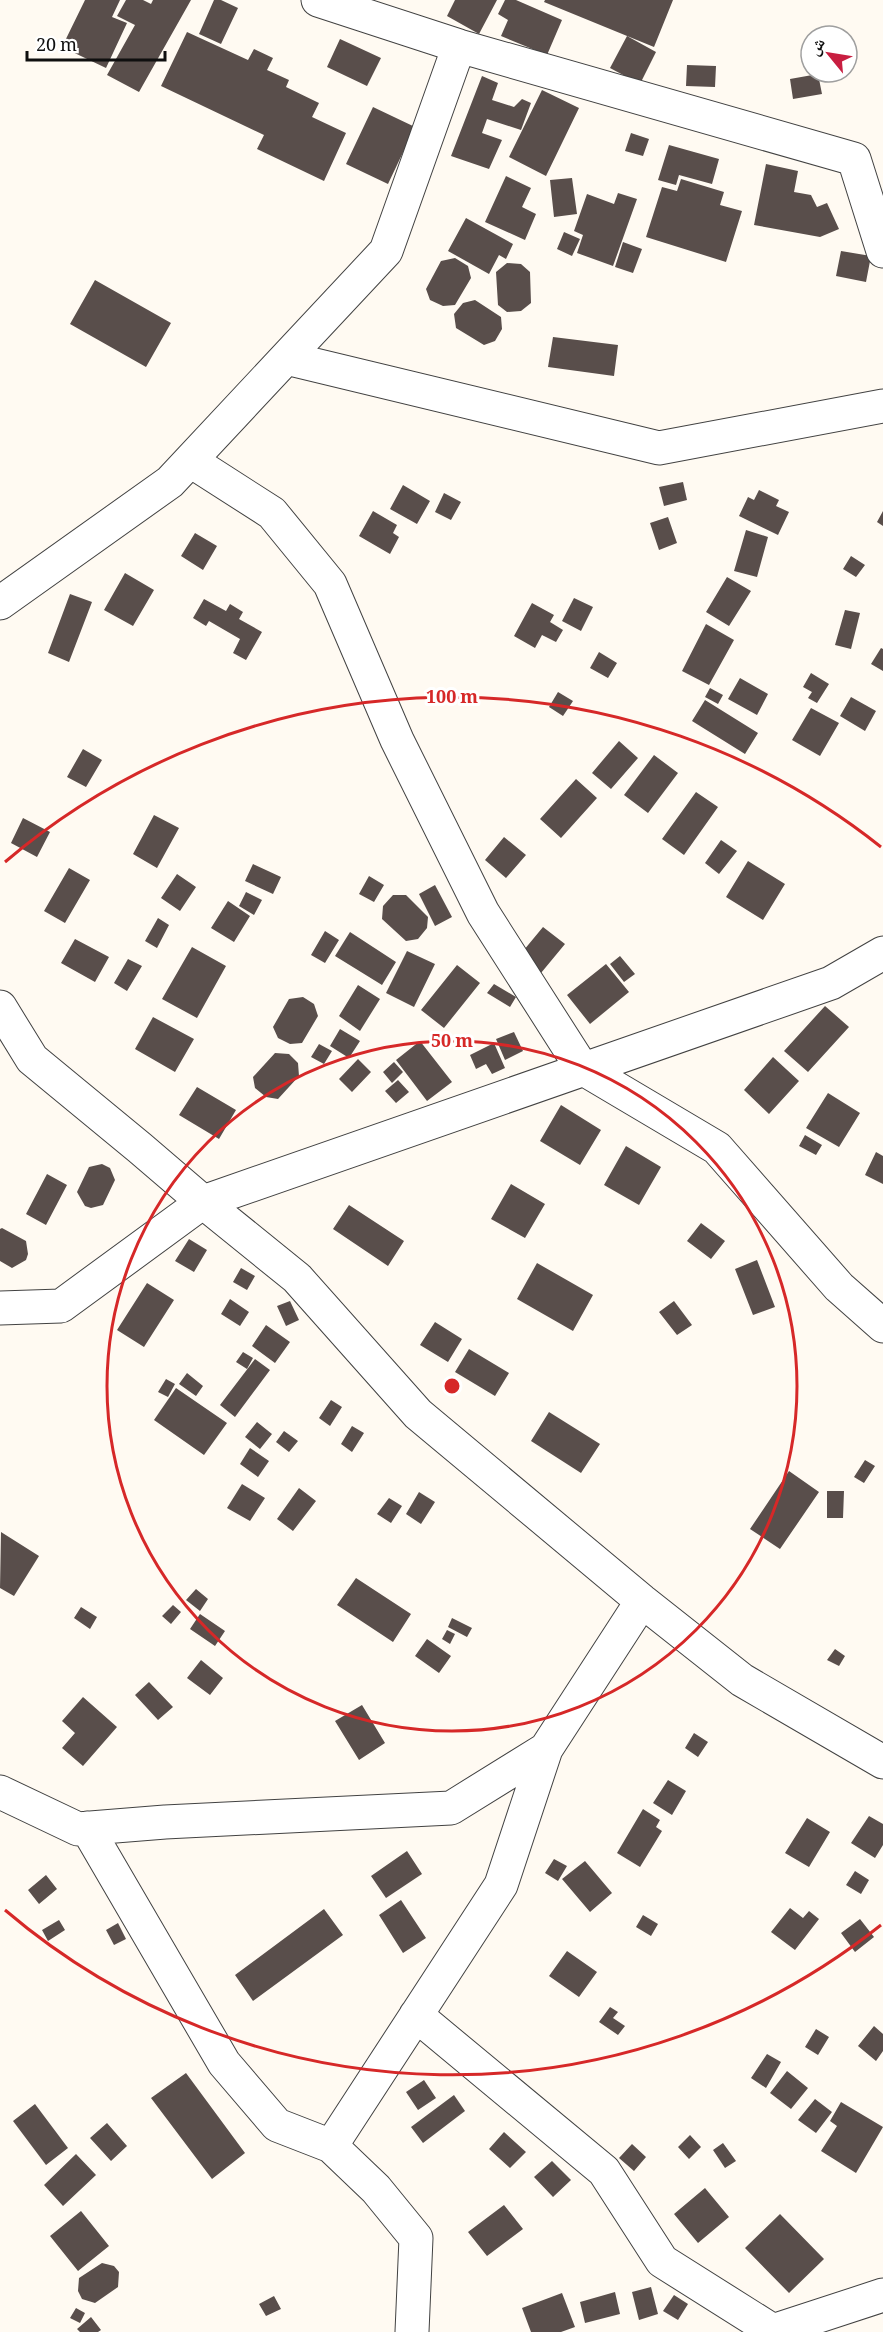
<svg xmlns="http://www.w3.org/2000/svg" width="883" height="2332" viewBox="0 0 883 2332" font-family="Georgia,'Noto Naskh Arabic',serif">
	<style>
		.building { fill: #594e4b }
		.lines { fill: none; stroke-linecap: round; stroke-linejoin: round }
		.minor-casing { stroke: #424242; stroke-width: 35 }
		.minor { stroke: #fff; stroke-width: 33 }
		.ring { fill: none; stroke: #d62828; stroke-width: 3 }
		.centre { fill: #d62828; stroke: #fff; stroke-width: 3 }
		.ring-label { font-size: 18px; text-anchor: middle; font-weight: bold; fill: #d62828; stroke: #fff; stroke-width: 6; stroke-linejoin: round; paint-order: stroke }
	</style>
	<rect width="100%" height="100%" fill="#fffaf2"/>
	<!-- building -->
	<path class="building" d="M85,0h35l-8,17 15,6 -21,45 -44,-21z
		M126,0h17l8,4 2,-4h38l-52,92 -32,-17 28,-50 -18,-9z
		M214,0h7l17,8 -17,36 -22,-10z
		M455,0h42l-18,34 -32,-18z
		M505,0h11l46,20 -15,35 -46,-19 7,-16 -10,-6z
		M545,0h128l-19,47 -110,-45z
		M187,32l61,28 6,-11 19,9 -6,12 22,10 -3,7 33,16 -7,14 34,16 -22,48 -67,-32 7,-14 -103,-49z
		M627,36l29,16 -16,32 -30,-16z
		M340,39l41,19 -14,28 -40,-19z
		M687,65l29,1 -1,21 -29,-1z
		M818,74l4,20 -29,5 -3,-20z
		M482,76l16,7 -6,17 22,7 8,-8 9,4 -10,27 -34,-11 -5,14 20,7 -13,29 -38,-13z
		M542,90l37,18 -33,68 -37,-19z
		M373,107l42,20 -27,57 -42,-20z
		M631,133l18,6 -6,17 -18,-5z
		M669,145l50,14 -7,25 -33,-9 -3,10 -18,-5z
		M766,164l32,7 -4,21 17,3 6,12 10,-4 12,26 -19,8 -66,-12z
		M506,176l25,12 -9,19 14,7 -11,26 -40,-18z
		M572,178l5,36 -23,3 -4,-37z
		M681,179l43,13 -4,13 22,6 -16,51 -80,-25 16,-50 15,4z
		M618,193l19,6 -24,67 -36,-13 6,-18 -9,-4 13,-37 27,10z
		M466,218l47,26 -7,15 -7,-4 -10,19 -41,-23z
		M564,232l16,7 -8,17 -15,-7z
		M623,242l19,7 -9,24 -18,-6z
		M841,251l30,5 -5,26 -30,-6z
		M455,258l13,8 3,12 -16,27 -12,1 -13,-6 -4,-11 15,-28z
		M507,263l14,1 9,8 1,31 -10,8 -14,1 -9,-7 -2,-33z
		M95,280l76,43 -25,44 -76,-43z
		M475,300l26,17 1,12 -7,12 -11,4 -28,-17 -2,-14 9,-11z
		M553,337l65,8 -4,31 -66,-9z
		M683,482l4,18 -23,6 -5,-19z
		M403,485l27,16 -13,23 -27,-15z
		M759,490l20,10 -3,6 13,6 -11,23 -39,-19 9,-19 6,3z
		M444,493l17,9 -10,18 -16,-8z
		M373,511l24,14 -4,8 6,4 -9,17 -31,-18z
		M883,511v15l-6,-4z
		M668,517l9,26 -18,7 -9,-27z
		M746,530l22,7 -11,40 -23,-6z
		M195,533l22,13 -14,24 -22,-14z
		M851,556l14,9 -9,12 -13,-8z
		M125,573l29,17 -21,36 -29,-16z
		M727,577l24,14 -22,35 -23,-14z
		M70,594l22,8 -23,60 -21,-9z
		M574,598l19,9 -12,24 -19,-10z
		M204,599l22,12 4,-7 13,8 -4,7 23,13 -16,28 -13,-7 7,-14 -31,-18 -3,5 -13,-8z
		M532,603l22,12 -4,7 13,8 -7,12 -14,-7 -7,13 -21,-12z
		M845,610l15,3 -9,36 -16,-4z
		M706,624l28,16 -25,45 -27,-14z
		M881,648l2,1v22l-12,-7z
		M599,652l18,11 -9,15 -18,-10z
		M811,673l18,11 -12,19 -9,-5 4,-6 -9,-5z
		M740,678l28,16 -11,21 -29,-16z
		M710,688l13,7 -5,9 -13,-7z
		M558,692l15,9 -10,15 -14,-9z
		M851,697l25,14 -11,20 -25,-15z
		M705,700l53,33 -13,21 -53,-33z
		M811,708l28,15 -19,33 -28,-16z
		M619,741l19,17 -27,31 -19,-16z
		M83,749l19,11 -16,27 -19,-10z
		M654,755l24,18 -30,40 -24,-18z
		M576,779l21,19 -36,40 -21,-19z
		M696,792l22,15 -34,48 -22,-16z
		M154,815l25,13 -22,40 -24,-14z
		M23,818l27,14 -13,25 -26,-14z
		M504,837l22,18 -20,23 -21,-18z
		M721,840l16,11 -18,23 -14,-11z
		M748,861l37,23 -22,36 -37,-23z
		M253,864l28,13 -8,17 -28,-13z
		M69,868l21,12 -25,43 -21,-12z
		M177,874l19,13 -16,24 -19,-13z
		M369,876l15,9 -10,17 -15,-8z
		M435,885l17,32 -17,9 -16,-32z
		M246,892l16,8 -8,15 -15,-9z
		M393,895h13l22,22 -1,11 -9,11 -12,2 -24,-22 1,-13z
		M228,901l22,15 -16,26 -23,-14z
		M158,918l11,7 -12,23 -12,-7z
		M543,927l22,17 -24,29 -22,-17z
		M325,931l14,9 -14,23 -14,-8z
		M350,932l46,30 -14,23 -47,-29z
		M75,939l34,18 -14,25 -34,-19z
		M192,947l34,19 -29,52 -35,-19z
		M407,951l28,13 -21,43 -28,-14z
		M620,956l15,18 -11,8 -14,-18z
		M128,959l14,7 -15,25 -13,-8z
		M606,964l23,28 -39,32 -23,-29z
		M457,965l23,18 -36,45 -23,-18z
		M494,984l22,13 -6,10 -23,-14z
		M358,985l22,14 -20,32 -21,-15z
		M303,997l11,7 4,12 -16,27 -12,1 -12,-6 -5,-11 16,-28z
		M825,1006l24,21 -41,45 -24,-21z
		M153,1017l41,22 -19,33 -40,-23z
		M340,1029l20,12 -11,17 -19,-12z
		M514,1032l9,19 -18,9 -9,-21z
		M420,1041l32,41 -25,19 -31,-41z
		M494,1043l11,25 -13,6 -6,-10 -10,5 -6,-14z
		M319,1044l13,7 -8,13 -13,-7z
		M275,1053l14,1 9,9 1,13 -21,23 -12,-2 -11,-9 -2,-11z
		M773,1057l26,24 -30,33 -25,-24z
		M358,1059l13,13 -19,20 -13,-13z
		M394,1062l9,10 -11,11 -9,-11z
		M398,1080l11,12 -13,11 -11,-12z
		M197,1087l39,23 -17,29 -40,-24z
		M828,1093l32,20 -21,34 -33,-19z
		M561,1105l40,25 -21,35 -40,-24z
		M805,1135l17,10 -6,10 -17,-9z
		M626,1146l35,21 -22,38 -35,-20z
		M876,1152l7,4v28l-18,-9z
		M102,1164l8,4 5,12 -12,25 -12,3 -6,-2 -8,-14 12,-25z
		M47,1174l20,11 -21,40 -20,-11z
		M511,1184l34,20 -20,34 -34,-19z
		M349,1205l55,36 -16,25 -55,-37z
		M701,1223l24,18 -14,18 -24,-18z
		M2,1228l24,13 2,13 -2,6 -14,8 -12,-7v-32z
		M189,1239l18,11 -13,22 -19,-11z
		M757,1260l18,47 -22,8 -18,-46z
		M537,1263l56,32 -20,36 -56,-32z
		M241,1268l14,8 -8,14 -14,-8z
		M147,1283l27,17 -30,47 -27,-17z
		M230,1299l19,13 -9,14 -19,-12z
		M290,1301l9,19 -13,6 -9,-20z
		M674,1301l18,24 -15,10 -18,-23z
		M435,1322l27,17 -14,23 -28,-17z
		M266,1325l24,17 -15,21 -23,-17z
		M469,1349l40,24 -14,23 -40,-24z
		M243,1352l10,6 -6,11 -11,-7z
		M255,1359l15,11 -35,47 -15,-12z
		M187,1373l16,13 -7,10 -17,-12z
		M166,1379l9,5 -7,13 -10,-5z
		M176,1388l51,35 -23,32 -50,-35z
		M331,1400l11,7 -12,19 -11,-8z
		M549,1412l51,32 -19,29 -50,-32z
		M257,1422l15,12 -12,15 -15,-12z
		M352,1426l12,7 -12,19 -11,-8z
		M284,1431l14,10 -9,11 -13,-10z
		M250,1448l19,13 -11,16 -18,-13z
		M865,1460l10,6 -11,17 -10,-6z
		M789,1471l30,21 -39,57 -30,-20z
		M242,1484l23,14 -15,23 -23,-13z
		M299,1488l17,13 -23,30 -16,-12z
		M827,1491h17l-1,27h-16z
		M419,1492l16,10 -14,22 -15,-10z
		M389,1498l13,8 -11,17 -14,-9z
		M1,1532l38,24 -25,40 -14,-8z
		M356,1578l55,36 -18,28 -56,-37z
		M196,1589l12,10 -8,12 -14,-11z
		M173,1605l8,7 -10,12 -9,-8z
		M81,1607l16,10 -7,12 -16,-11z
		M200,1614l25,17 -10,15 -25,-17z
		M452,1618l20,10 -5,9 -19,-10z
		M447,1630l8,4 -5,10 -8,-5z
		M427,1639l24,17 -12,17 -24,-17z
		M835,1649l10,7 -6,10 -12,-6z
		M201,1660l22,18 -13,17 -23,-17z
		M149,1682l24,25 -15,13 -23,-25z
		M83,1697l34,30 -34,39 -21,-18 13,-15 -13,-12z
		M362,1705l23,38 -26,17 -24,-39z
		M694,1733l14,9 -10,15 -13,-9z
		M668,1780l18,11 -14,24 -19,-12z
		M643,1809l17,11 -4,7 6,4 -22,36 -23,-14z
		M869,1816l14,8v21l-8,13 -24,-15z
		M807,1818l23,14 -21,35 -24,-14z
		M407,1851l15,23 -36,24 -15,-22z
		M554,1859l13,7 -9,15 -13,-8z
		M585,1861l27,32 -22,19 -28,-33z
		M855,1871l14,9 -8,14 -15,-9z
		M46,1875l11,14 -18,15 -11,-14z
		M401,1900l25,38 -23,15 -24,-38z
		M790,1908l13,10 6,-7 10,8 -24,31 -24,-18z
		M324,1909l19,26 -90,66 -18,-26z
		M643,1915l15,9 -7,12 -15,-9z
		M860,1919l14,18 -19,15 -14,-19z
		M59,1920l6,10 -17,11 -6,-11z
		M118,1923l8,16 -12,6 -8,-15z
		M567,1951l30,21 -18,25 -30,-21z
		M610,2007l8,5 -5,6 12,8 -7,9 -19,-13z
		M874,2026l9,8v17l-7,10 -18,-15z
		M816,2029l13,8 -11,18 -13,-8z
		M767,2054l14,8 -15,26 -15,-10z
		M787,2071l21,17 -17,21 -21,-16z
		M186,2073l59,80 -33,26 -61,-81z
		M424,2080l12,18 -18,12 -12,-18z
		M454,2095l11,16 -42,32 -12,-16z
		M815,2099l17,13 -16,21 -18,-13z
		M841,2102l42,25 -27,46 -35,-22 16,-25 -7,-5z
		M35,2104l33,44 -22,17 -33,-44z
		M107,2123l20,23 -16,15 -21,-23z
		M504,2132l22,20 -16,16 -21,-19z
		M690,2135l11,12 -12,12 -11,-12z
		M723,2143l13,18 -11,7 -12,-18z
		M632,2144l14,13 -12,14 -15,-13z
		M76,2154l20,21 -33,31 -19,-21z
		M552,2161l19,19 -18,17 -19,-20z
		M705,2188l24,29 -31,26 -24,-29z
		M504,2205l19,24 -36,27 -19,-24z
		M81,2211l28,35 -31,25 -28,-35z
		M780,2214l44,45 -35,34 -44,-45z
		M102,2263l12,3 5,6 -1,15 -23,16 -13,-4 -4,-8 1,-13z
		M651,2287l7,27 -19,6 -7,-28z
		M615,2292l5,22 -35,9 -5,-21z
		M562,2293l13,34 -14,5h-30l-9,-24z
		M674,2295l14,9 -10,16 -15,-9z
		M274,2296l7,13 -15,7 -7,-12z
		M76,2308l9,5 -5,10 -10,-5z
		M91,2317l10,13 -3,2h-18l-3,-3z"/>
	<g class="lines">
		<!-- minor casing -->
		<g class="minor-casing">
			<path id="minor" d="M459,46l395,113 29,92
				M286,358l373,90 224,-42
				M191,461l81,52 58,71 67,156 86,173 99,155 135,80 122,139 44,39
				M0,603l170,-121 216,-231 73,-205 -141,-46
				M0,1007l32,52 108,89 63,54 -142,104 -61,2
				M203,1202l94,76 121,136 224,187 100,79 141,82
				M203,1202l628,-219 52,-30
				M0,1792l78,37 87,-7 286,-14 95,-59 96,-148
				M87,1828l137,235 53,62 54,21
				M416,2015l188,156 58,90 111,70 110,-36
				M412,2332l4,-94 -40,-49 -45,-43 170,-261 45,-136"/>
		</g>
		<!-- minor -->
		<use href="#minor" class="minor"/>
	</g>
	<!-- distance rings -->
	<g class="ring">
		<circle cx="452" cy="1386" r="345"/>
		<path d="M881 1925A689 689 0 0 1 5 1910M5 862A689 689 0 0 1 881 847"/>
	</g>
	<circle cx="452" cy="1386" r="9" class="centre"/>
	<g class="ring-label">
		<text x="452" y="703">100 m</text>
		<text x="452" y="1047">50 m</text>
	</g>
	<!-- north arrow -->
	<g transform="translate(829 54) rotate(300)"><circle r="28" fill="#ffffff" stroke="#9f9f9f" stroke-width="1.5"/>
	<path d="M0-4.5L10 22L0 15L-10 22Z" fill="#c81e40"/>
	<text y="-9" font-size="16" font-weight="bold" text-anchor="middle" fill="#0f0f0f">ش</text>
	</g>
	<!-- scale -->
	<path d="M27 51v9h138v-9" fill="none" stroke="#0f0f0f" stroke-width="3"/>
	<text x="36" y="51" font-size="18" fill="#0f0f0f" stroke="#ffffff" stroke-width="4.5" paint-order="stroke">20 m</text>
</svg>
